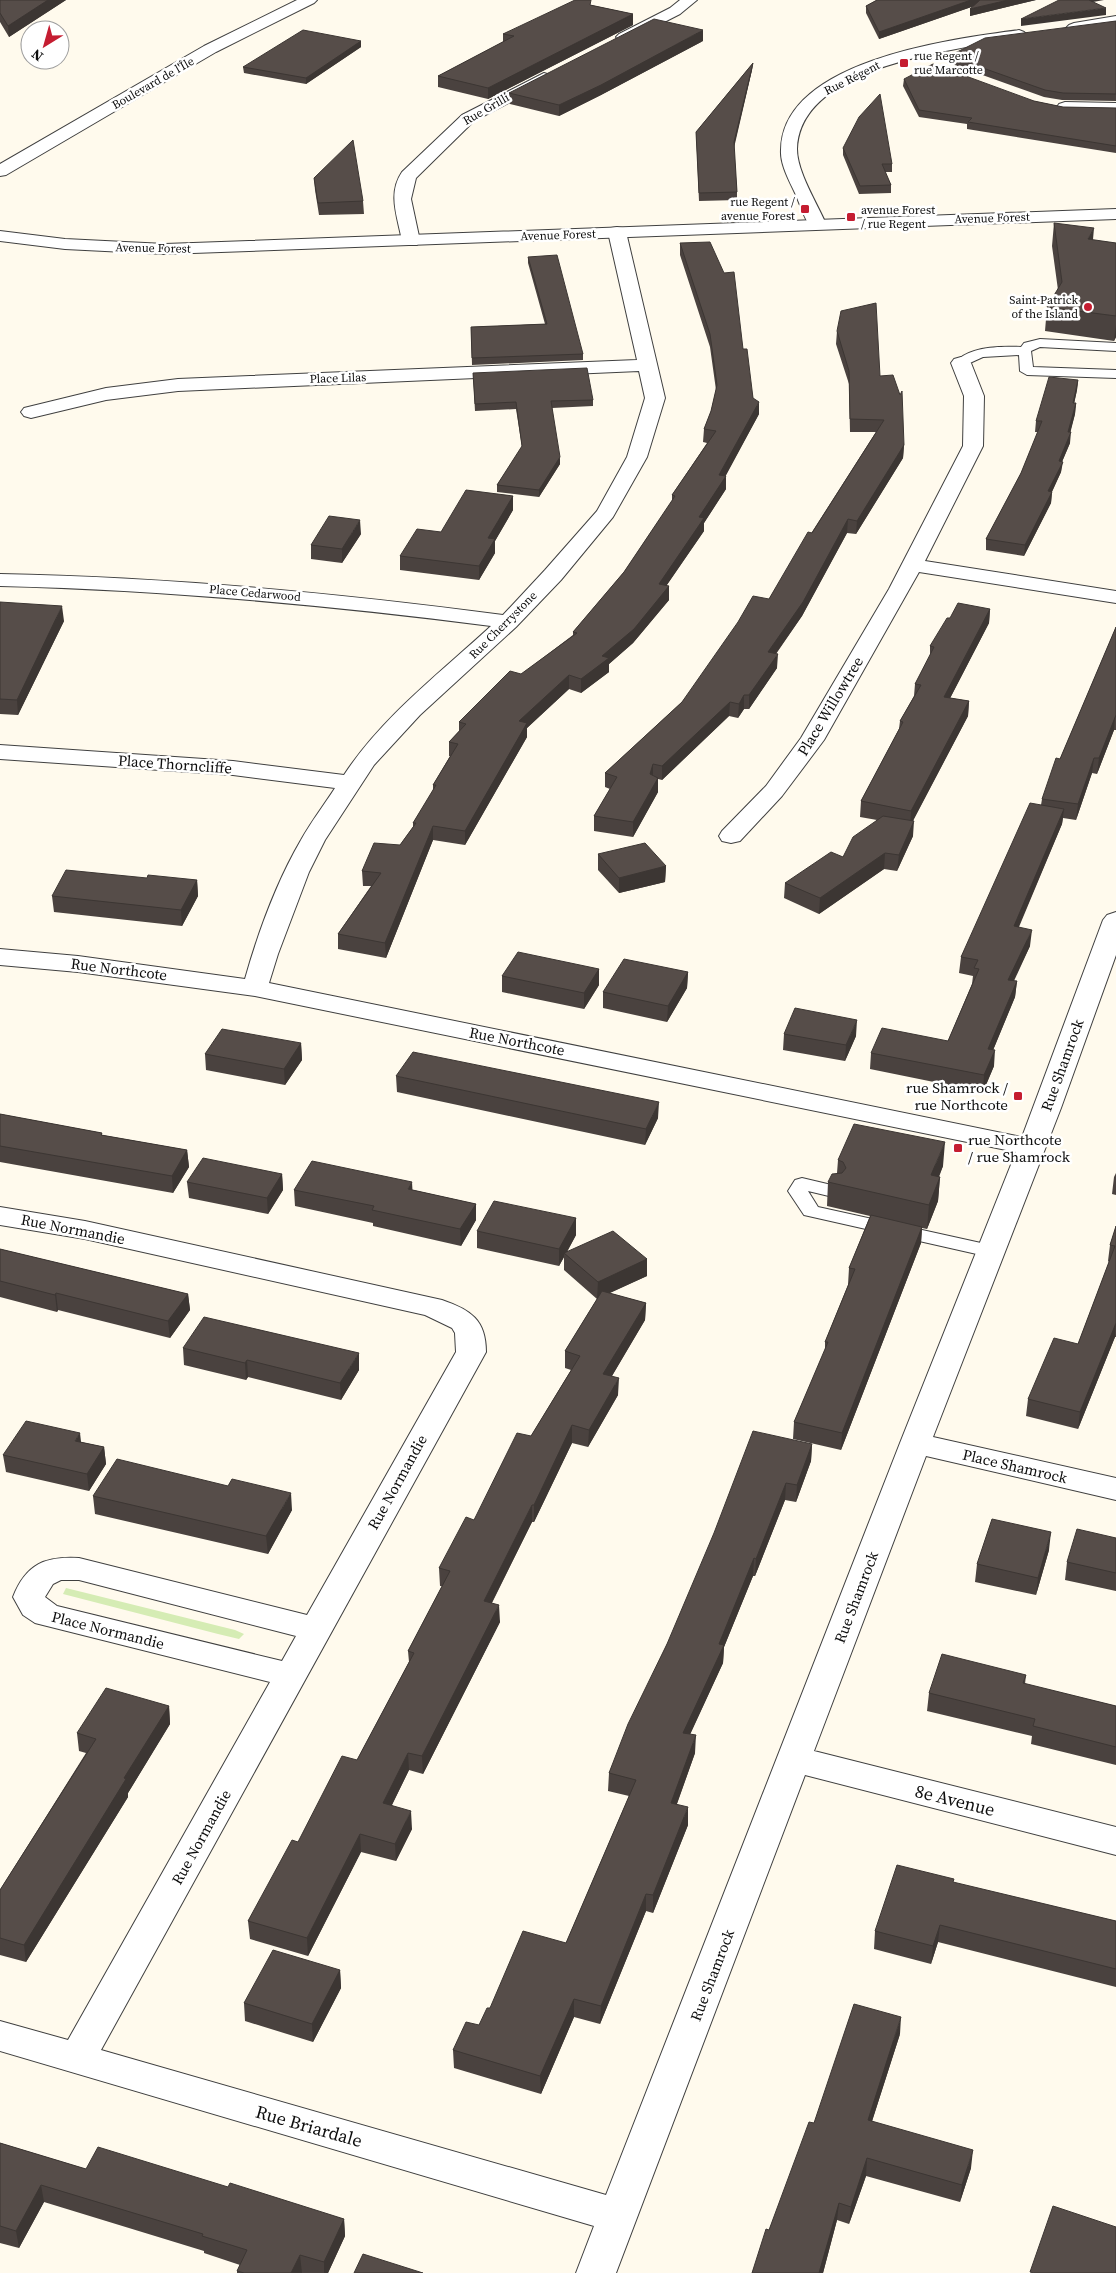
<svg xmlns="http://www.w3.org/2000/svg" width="1116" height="2273" viewBox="0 0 1116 2273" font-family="'Source Serif 4',serif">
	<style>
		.green { fill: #d5ecb4 }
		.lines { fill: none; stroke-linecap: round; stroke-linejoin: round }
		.service-casing { stroke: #404040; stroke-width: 2 }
		.minor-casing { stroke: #404040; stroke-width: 2 }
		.tertiary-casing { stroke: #404040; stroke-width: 2 }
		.service { fill: #fff; fill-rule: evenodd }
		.minor { fill: #fff; fill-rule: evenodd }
		.tertiary { fill: #fff; fill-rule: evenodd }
		.wall { fill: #4a423f }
		.shaded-wall { fill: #3c3633 }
		.building { fill: #564d49; stroke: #3c3633 }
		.poi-dot { fill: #c51d31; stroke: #fff; stroke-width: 2 }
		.labels { text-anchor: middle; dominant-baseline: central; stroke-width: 5; stroke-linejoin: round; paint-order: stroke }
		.far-poi-label { font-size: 12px; fill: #0d0d0d; stroke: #fff; text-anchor: start }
		.far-street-label { font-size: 12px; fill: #0d0d0d; stroke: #fff }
		.street-label { font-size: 15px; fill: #0d0d0d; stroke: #fff }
		.poi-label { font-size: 15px; fill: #0d0d0d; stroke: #fff; text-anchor: end }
		.near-street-label { font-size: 18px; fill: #0d0d0d; stroke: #fff }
	</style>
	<rect width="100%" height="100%" fill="#fffaed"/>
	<!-- green -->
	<path class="green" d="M66,1588l169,42 9,4 -5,5 -21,-5 -155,-40z"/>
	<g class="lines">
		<!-- service casing -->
		<g class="service-casing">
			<path id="service" d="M1040,339l76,4v8l-76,-4 -9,4 2,16 83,3v8l-89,-3 -7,-4 -1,-16 -36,2 -22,10 -6,-4c13,-17 47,-17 66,-16l3,-4z
				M802,1178l38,9 3,4 -3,4 -7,2 -25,-6 10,16 172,38 7,2 3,4 -3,4 -7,2 -186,-42 -16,-24 7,-11z"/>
		</g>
		<!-- minor casing -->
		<g class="minor-casing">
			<path id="minor" d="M680,0h17l-17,14 -51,26h-10l-3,-3 3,-3 51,-26z
				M1116,16v10l-42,7 -5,-2 -3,-3 3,-3 5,-2z
				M1019,30l5,2 3,3 -3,3c-22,6 -45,6 -68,11 -53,10 -157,32 -159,100 0,23 20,54 29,75l-3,4h-12c-7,-10 -11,-24 -16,-35 -6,-13 -15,-29 -14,-43 1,-90 171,-111 238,-120z
				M544,73l6,2 2,3 -2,3 -76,40 -58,57 -5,21 9,42 -3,4h-12l-3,-4c-4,-23 -15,-47 0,-69l60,-57z
				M1065,102l51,1v10l-57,-3 -2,-3 2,-3z
				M617,227l6,1 3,4 39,166 -18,59 -34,60 -52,63 -45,47 -96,88 -46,50 -49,75 -16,32 -31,82 -9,29 753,154 81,-217 4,-5 9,-3v43l-55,153 -128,329 183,41v22l-190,-44 -112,295 302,76v28l-311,-80 -189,498h-40l18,-47 -594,-175v-30l68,19 202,-358 -235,-59 -12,-8 -10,-18c13,-33 32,-41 66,-39l228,57 149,-263 -1,-19 -3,-5 -27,-13 -340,-76 -85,-14v-18l85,14 357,79c29,10 44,20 44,52l-385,698 505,145 294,-752 116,-291 -761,-156 -177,-24 -78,-7v-16l78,7 167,23c13,-46 32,-98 56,-139 10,-18 23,-35 34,-52l-102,-13 -233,-16v-14l233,16 111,14c38,-58 96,-102 147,-149 -164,-21 -327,-36 -491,-40v-12c169,3 336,19 503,41l42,-45 52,-59 30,-54 18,-59 -6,-27 -461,20 -72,9 -75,18 -7,-2 -3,-4 3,-4 82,-20 72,-9 459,-19 -29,-128 3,-4zM61,1580h18l217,56 -14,25 -225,-55 -12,-9 8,-13z
				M961,357l7,2 3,4 13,33 -1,50 -58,115 191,30v12l-197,-31 -95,168 -42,56 -42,45 -9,2 -9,-2 -3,-5 3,-5 44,-45 35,-48 88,-149 74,-143 1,-50 -13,-33 3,-4z"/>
		</g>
		<!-- tertiary casing -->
		<g class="tertiary-casing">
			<path id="tertiary" d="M297,0h20l-3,3 -98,49 -210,123 -6,1v-12l204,-118z
				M1116,209v10l-951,35 -100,-5 -65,-8v-10l65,8 100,5z"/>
		</g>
		<!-- service -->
		<use href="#service" class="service"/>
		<!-- minor -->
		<use href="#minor" class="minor"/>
		<!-- tertiary -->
		<use href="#tertiary" class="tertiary"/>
	</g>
	<!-- wall -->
	<path class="wall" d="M0,0h66l-57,37 -9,-15z
		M877,0h159l-66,16v-7l4,-3 -95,33 -13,-26v-7z
		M591,5l42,9v11l-145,74 -50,-12v-11l65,-34v-8z
		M1116,21v80l-54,-1 -18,-3 -95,-34v-7z
		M361,41v6l-55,37 -62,-11 -1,-6z
		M703,41l-102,54 -42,21 -49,-12 -1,-11z
		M753,63l-1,7 -18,78 3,44v8l-38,1 -3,-69z
		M904,79l130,22 29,6 53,1v45l-149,-24v-5l-48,-7 -16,-31z
		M843,148l49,16v8h-7l6,13v8l-32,1 -16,-39z
		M314,178l49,23 1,13 -45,1 -4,-25z
		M1054,223l39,17 23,3v94l-2,4 -69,-10 2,-24 11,-17 -6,-44z
		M680,243l63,106 10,49 6,16 -34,62 1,13 -22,34v8l-38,55h3v14l-36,43 -24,21v8l-28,21 -12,-4 -42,39v9l-62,108 -32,-5 -47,118 -48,-9v-15l33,-48h-8l-1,-15 38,-26 13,-18v-4l20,-32v-6l17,-29h-1v-14l10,-11v-9l114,-87v-3l51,-60 48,-71v-6l35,-52 -4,-1 1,-13 7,-18 5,-21 -6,-43 -30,-92z
		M528,257l55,97v6l-111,5 -1,-38 74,-3 -17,-61z
		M837,331l43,45 24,69 -1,13 -47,76 -9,-1 -45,83 -26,38 1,14 -28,41h-5l-6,9 -9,-2 -67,64 -4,-1v13l-25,45 -39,-6v-15l16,-27 -5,-2v-14l77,-71 87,-103 107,-167h-26l-1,-48 -13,-40z
		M473,373l120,27v6l-41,2 8,56 -21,33 -42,-5v-7l25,-38 -6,-38 -41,2z
		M1078,380l-1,10 -3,13h2l-1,11 -5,18v11l-8,19 -1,10 -9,20 -1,11 -27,53 -38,-6v-11l35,-66 17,-41h-3l1,-11z
		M513,496v14l-18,31v12l-16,27 -79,-10v-14l41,-24z
		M361,534l-19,29 -31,-4v-14z
		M0,602l64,19 -46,94 -18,-1z
		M990,609l-1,14 -39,75 19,3 -1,15 -55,105v15l-16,35 -13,-2 -65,45 -35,-16 1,-15 58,-26 34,-37 -17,-3 1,-16 38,-72 1,-8 14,-25 1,-12 15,-28v-10l20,-28z
		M1116,627v103h-2l-17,44 -5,-1 -16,47 -13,-2 -1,6 -43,103 11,19 -16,35h3l-2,16 -22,53 1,16 -11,26 -113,-23 1,-16 77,-12 24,-57 1,-8 -14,-3 2,-16 80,-152 1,-6 18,-40z
		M598,854l68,12 -1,16 -46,11 -21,-23z
		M147,878l50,2 1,16 -16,30 -128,-14 -2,-16z
		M599,969v16l-15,24 -82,-17v-16z
		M688,972l-1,16 -20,34 -64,-14v-16z
		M784,1034l72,2 -11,25 -62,-11z
		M301,1043l1,17 -17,25 -79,-15 -1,-16z
		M396,1076l262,42 -13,27 -248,-53z
		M0,1114l102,19v2l85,15 2,17 -16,26 -173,-31z
		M838,1160l105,6 -4,11h1l-2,24 -11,28 -5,-1 -1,15 -80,207 -48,-11 1,-17 31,-72v-8l23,-57 1,-17 21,-52 -43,-10 1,-24 9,-9z
		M1116,1173v22l-4,-1 2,-17z
		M282,1174l1,16 -15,24 -79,-16 -2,-16z
		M294,1190h119l63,14v16l-15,26 -88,-20v-3l-78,-17z
		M576,1218v17l-9,17 80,7v17l-38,17 37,10 -1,17 -33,56 6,19 -30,52 -16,-4 -38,79h-2l-40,81 8,19 -77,152 -14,-4 -17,35 20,24 -16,32 -35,-9 -53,104 -58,-17 -2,-18 50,-79 59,-82 52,-98 -1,-11 34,-65h-2l-1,-18 35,-48 57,-84 40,-66 -6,-2v-17l32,-52 -33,-29v-13l-5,9 -82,-18v-17z
		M1116,1226v111h-1l-37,92 -52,-13 2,-17 50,-55 31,-82 -1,-1 2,-16z
		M0,1249l188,45 2,16 -20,28 -112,-28 -1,2 -57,-15z
		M183,1348l176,22 -18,30 -93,-23 -2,3 -62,-15z
		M81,1442l23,5 2,17 -17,27 -83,-19 -3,-17z
		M812,1444l-1,17 -15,41 -11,-2 -30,76h-2l-29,71 -1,16 -33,71 5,19 -18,51 11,21 -35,88 -7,-2 -46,113 -26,-7 -33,77 -87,-26 -1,-18 26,-25 11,-17 76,-65 63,-147 -21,-5 1,-18 58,-129z
		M93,1496l199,14 -24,44 -173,-40z
		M1116,1538v53l-51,-11 2,-18z
		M1049,1550l-13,45 -61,-13 2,-18z
		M1026,1675l-1,9 91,22v59l-85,-21 1,-8 -105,-25 2,-18z
		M169,1706l1,18 -42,69v4l-102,165 -26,-7v-65l86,-137 -7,-2 -2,-18z
		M953,1883l163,38v66l-178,-45 -7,22 -57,-15 1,-18z
		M340,1970l1,18 -28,54 -68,-21 -1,-18z
		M900,2034l-28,87 99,47 -11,34 -94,-26 -17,48 -12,-4 -14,53h-71l17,-43 45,-107z
		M0,2143l86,26 142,18 116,32 1,17 -17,37h-91v-2l3,-6 -36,-12v-2l-160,-49 -25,46 -19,-5z"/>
	<!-- shaded-wall -->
	<path class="shaded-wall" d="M48,0h18l-57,37 -1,-11z
		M971,0h15v2l-107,37v-7z
		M1008,0h28l-66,16v-7z
		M1082,0h22l-22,4z
		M1106,8v7l-85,11v-7z
		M633,14v11l-145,74v-11z
		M703,30v11l-102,54 -42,21v-11z
		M361,41v6l-55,37v-6z
		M753,63l-1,7 -19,80 1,-8z
		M1094,228l-2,23 -4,-12z
		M1116,325v12l-2,4z
		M1078,380l-1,10 -5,24 1,-11z
		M759,402v12l-36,67 3,-5v13l-22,34v8l-46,67 1,-14 40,-67 20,-42z
		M1076,403l-1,11 -6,24 2,-6 -1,11 -9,21 2,-2 -2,10 -14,30 1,-11 11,-30 9,-29z
		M904,445l-1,13 -47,76 1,-13z
		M560,457v7l-21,33v-7z
		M1052,492l-1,11 -27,53 1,-11z
		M513,496v14l-18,31v12l-16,27v-14l9,-28z
		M848,519l-1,14 -45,83 -35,50 1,-14z
		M360,520l1,14 -19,29v-14z
		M669,586v14l-36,43 -24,21v8l-28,21v-14l21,-23z
		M62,606l2,15 -46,94 -1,-15z
		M990,609l-1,14 -46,89 1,-15z
		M778,654l-1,14 -28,41v-14z
		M569,675v14l-42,39v9l-62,108v-14l54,-110z
		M744,695v14l-6,9 1,-14z
		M969,701l-1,15 -58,110 1,-15z
		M730,702l-1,14 -67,64v-14z
		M1115,715l-1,15 -17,44 2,-16z
		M1094,758l-2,15 -16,47 2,-16z
		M653,764v14l-3,-4z
		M658,778v14l-25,45v-15z
		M1064,809l-2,15 -50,118 2,-16z
		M914,821l-1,15 -16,35 2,-16z
		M433,826v14l-47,118 -1,-15z
		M885,853l-1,16 -65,45 1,-16z
		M666,866l-1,16 -46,11v-15z
		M197,880l1,16 -16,30 -1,-16z
		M1032,930l-2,16 -24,50 2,-16z
		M599,969v16l-15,24v-16z
		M688,972l-1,16 -20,34 1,-16z
		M1017,981l-2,16 -28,68 1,-16z
		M857,1020l-1,16 -11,25 1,-16z
		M301,1043l1,17 -17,25 -1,-16z
		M995,1050l-1,16 -11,26 1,-17z
		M659,1102l-1,16 -13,27 1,-16z
		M945,1142l-2,24 -14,33 2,-24z
		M187,1150l2,17 -16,26 -1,-17z
		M282,1174l1,16 -15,24 -1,-16z
		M940,1177l-2,24 -11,28 2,-24z
		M412,1182l1,17 -5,-10z
		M476,1204v16l-15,26 -1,-17z
		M576,1218v17l-11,20 -1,-2v4l-5,9v-17z
		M922,1227l-1,16 -80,207 1,-17z
		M647,1259v17l-50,23 1,-17z
		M56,1293l2,17 -1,2 -2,-17z
		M188,1294l2,16 -20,28 -2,-17z
		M646,1303l-1,17 -42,71v-17z
		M1116,1323l-1,14 -37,92 2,-17z
		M359,1353v17l-18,30 -1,-17z
		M247,1360l1,17 -2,3 -1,-17z
		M619,1378l-1,17 -30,52 1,-17z
		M572,1425v18l-38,79v-17z
		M80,1433l2,17 -7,-9z
		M812,1444l-1,17 -15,41 1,-17z
		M104,1447l2,17 -17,27 -2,-17z
		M786,1483l-1,17 -30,76 1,-17z
		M291,1493l1,17 -24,44 -2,-18z
		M532,1505v17l-48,96v-17z
		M1051,1532l-2,18 -13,45 2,-17z
		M754,1558l-1,18 -29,71 -1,16 -40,87v-17z
		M499,1605l1,17 -77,152 -1,-18z
		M169,1706l1,18 -42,69v4l-102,165 -2,-17 100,-167z
		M696,1735l-1,18 -24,67v-17z
		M408,1753l1,17 -25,51 -1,-18z
		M688,1807v18l-35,88v-18z
		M411,1811l1,18 -16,32 -1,-17z
		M360,1834l1,18 -53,104 -1,-18z
		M646,1894v17l-46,113 1,-18z
		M940,1925l-2,17 -7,22 2,-18z
		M340,1970l1,18 -28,54 -1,-18z
		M574,1999v18l-33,77 -1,-18z
		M901,2017l-1,17 -33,103 1,-17z
		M973,2150l-2,18 -11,34 2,-17z
		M867,2158l-1,18 -17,48 2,-17z
		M41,2185l3,17 -25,46 -3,-17z
		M839,2203l-2,17 -14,53h-4z
		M344,2219l1,17 -17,37h-4v-11z
		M300,2255l2,18h-11z"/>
	<!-- building -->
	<path class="building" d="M0,0h48l-40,26 -8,-13z
		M575,0h16l-1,5 43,9 -145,74 -50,-12 76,-40 -11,-2z
		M877,0h94l-92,32 -13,-26z
		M980,0h28l-38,9z
		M1059,0h30l17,8 -85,11z
		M654,19l49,11 -102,55 -42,20 -50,-12z
		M1116,21v73l-53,-1 -18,-3 -96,-34 36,-18z
		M303,30l58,11 -55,37 -63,-11z
		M753,63l-19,79 3,50 -38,1 -3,-61z
		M933,64l101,37 29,6 53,1v38l-148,-24 4,-4 -53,-8 -15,-31z
		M880,94l12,70h-10l9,21 -31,1 -17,-38 16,-31z
		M353,140l10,61 -45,2 -4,-25z
		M1054,223l40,5 -6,11 28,4v73l-69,-9 15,-25z
		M710,242l14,31 10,-1 9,77h4l6,49 6,4 -40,73 7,1 -27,41 5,1 -45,66 10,2 -35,43 -32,27 7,2 -28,21 -12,-4 -50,46 8,2 -62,108 -32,-5 -48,117 -47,-9 43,-61 -19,-2 12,-28 26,2 16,-22h-3l23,-38h-3l25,-41 -9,-2 17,-18 -7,-2 51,-51 11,3 56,-41 -4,-1 51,-60 51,-76 -3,-1 44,-64 -12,-2 7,-18 6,-26 -7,-51 -30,-91z
		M557,255l26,99 -111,4 -1,-31 76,-3 -19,-67z
		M876,303l4,73 13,-1 7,20 2,-4 2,54 -47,76 -9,-2 -45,83 -35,50 10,2 -29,41h-5l-5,9 -9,-2 -68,64 -9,-2 -3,10 8,4 -25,44 -39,-6 23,-39 -12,-4 77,-71 56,-80 15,-26 16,3 39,-67 4,1 72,-113 -34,-1 -1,-48 -12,-40 4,-20z
		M587,368l6,32 -42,1 9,56 -21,33 -42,-5 25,-39 -6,-44 -41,2 -2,-31z
		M1049,377l29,3 -5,23h3l-8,29h3l-12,29 4,1 -15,29 4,1 -27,53 -39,-6 35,-66 21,-52h-6z
		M466,490l47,6 -25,42 7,1 -16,27 -79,-10 17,-27 24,3z
		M329,516l31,4 -18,29 -31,-4z
		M0,602l62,4 -45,94 -17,-1z
		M958,603l32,6 -46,88 25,4 -58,110 -50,-10 42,-79 -3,-1 21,-36 -6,-1 19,-37 -4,-1 17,-28h3z
		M1116,627v88l-17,43h-5l-16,46 -36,-5 14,-41 4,1z
		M1030,803l34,6 -50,117 18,4 -24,50 9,1 -29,68 7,1 -11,25 -113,-22 11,-25 66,13 31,-72 -5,-1 4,-8 -17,-3z
		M883,816l31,5 -15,34 -14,-2 -65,45 -35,-15 46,-31 12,5 10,-20z
		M645,843l21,23 -47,12 -21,-24z
		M66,870l81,8 1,-3 49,5 -16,30 -129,-14z
		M518,952l81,17 -15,24 -82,-17z
		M624,959l64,13 -20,34 -65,-14z
		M795,1008l62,12 -11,25 -62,-11z
		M222,1029l79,14 -17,26 -79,-15z
		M413,1052l246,50 -13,27 -250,-53z
		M0,1114l102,19 -1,2 86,15 -15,26 -172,-30z
		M854,1124l91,18 -14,33 9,2 -11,28 -101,-23 4,-8 10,-1 4,-5 -3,-6 -5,-2z
		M203,1158l79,16 -15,24 -80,-16z
		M312,1161l100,21 -4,7 68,15 -16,25 -88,-19 2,-4 -80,-16z
		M494,1201l82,17 -17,31 -82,-18z
		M871,1215l51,12 -80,206 -48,-11 34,-80h-3l30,-73 -6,-1z
		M1116,1226v97l-36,89 -52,-13 26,-61 24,6 37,-98 -5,-1z
		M613,1231l34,28 -49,23 -34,-29z
		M0,1249l188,45 -20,27 -112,-28 -1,2 -55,-14z
		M602,1291l44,12 -43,71 16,4 -30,52 -17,-5 -38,80h-2l-48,96 15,4 -77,151 -14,-3 -25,50 28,8 -16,33 -35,-10 -53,104 -59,-17 44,-81 6,2 44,-86 15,4 57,-107 -6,-2 42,-80 -11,-3 27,-51 8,3 43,-87 14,3 49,-80 -15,-5z
		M204,1317l155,36 -19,30 -93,-23 -2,3 -62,-15z
		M26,1421l54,12 -5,8 29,6 -17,27 -84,-19z
		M753,1431l59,13 -15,41 -11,-2 -30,76 -2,-1 -35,86 5,1 -41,88 13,2 -25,68 17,4 -35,88 -7,-1 -45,112 -27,-7 -34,77 -87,-26 13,-28 13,3 8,-17h3l33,-77 43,12 70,-163 -27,-7 19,-49 39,-80 47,-111z
		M117,1459l111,27 4,-7 59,14 -25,43 -173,-40z
		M992,1519l59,13 -13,46 -61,-14z
		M1077,1529l39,9v35l-49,-11z
		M942,1654l84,21 -3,8 93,23v41l-83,-21 2,-7 -106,-26z
		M106,1688l63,18 -45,72 2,1 -102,166 -24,-7v-48l96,-151 -19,-6z
		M897,1865l57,14 -1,3 163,39v48l-176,-44 -7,21 -58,-15z
		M273,1950l67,20 -28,54 -68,-21z
		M854,2004l47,13 -33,103 105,30 -11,35 -95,-27 -16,49 -12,-4 -20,70h-67l14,-44 3,1 40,-108 5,1z
		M0,2143l86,26 12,-22 130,40 2,-4 114,36 -20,43 -24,-7 -9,18h-47l-7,-2 10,-21 -45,-14 1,-2 -162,-49 -25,46 -16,-5z
		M1053,2206l63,21v46h-82l-4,-1z
		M363,2254l60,19h-69z"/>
	<!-- markers -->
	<g class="poi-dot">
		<rect x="899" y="58" width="10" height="10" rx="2.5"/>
		<rect x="800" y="204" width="10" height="10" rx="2.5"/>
		<rect x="846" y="212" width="10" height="10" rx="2.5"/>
		<circle cx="1088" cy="307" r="5"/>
		<rect x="1013" y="1091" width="10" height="10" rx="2.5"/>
		<rect x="953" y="1143" width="10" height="10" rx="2.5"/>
	</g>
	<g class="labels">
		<!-- far-poi labels -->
		<g class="far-poi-label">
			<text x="914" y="56">rue Regent /<tspan x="914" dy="14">rue Marcotte</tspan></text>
			<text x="795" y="202" text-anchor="end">rue Regent /<tspan x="795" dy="14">avenue Forest</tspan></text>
			<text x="861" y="210">avenue Forest<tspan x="861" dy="14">/ rue Regent</tspan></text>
			<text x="1078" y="300" text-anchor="end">Saint-Patrick<tspan x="1078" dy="14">of the Island</tspan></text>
		</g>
		<!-- far-street labels -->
		<g class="far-street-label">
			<text transform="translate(852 78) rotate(-27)">Rue Régent</text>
			<text transform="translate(153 83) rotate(-30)">Boulevard de l'Île</text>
			<text transform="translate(486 109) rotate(-30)">Rue Grilli</text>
			<text transform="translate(992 218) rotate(-2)">Avenue Forest</text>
			<text transform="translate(558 235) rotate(-2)">Avenue Forest</text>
			<text transform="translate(153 248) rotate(1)">Avenue Forest</text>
			<text transform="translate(338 378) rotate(-2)">Place Lilas</text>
			<text transform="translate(255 593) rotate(5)">Place Cedarwood</text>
			<text transform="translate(503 625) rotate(-45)">Rue Cherrystone</text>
		</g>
		<!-- street labels -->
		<g class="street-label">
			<text transform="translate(830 706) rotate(-59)">Place Willowtree</text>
			<text transform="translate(175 764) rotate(4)">Place Thorncliffe</text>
			<text transform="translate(119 969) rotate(7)">Rue Northcote</text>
			<text transform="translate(517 1041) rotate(11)">Rue Northcote</text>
			<text transform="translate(1062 1065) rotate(-70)">Rue Shamrock</text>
			<text transform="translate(73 1229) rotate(11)">Rue Normandie</text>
			<text transform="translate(1015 1466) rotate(13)">Place Shamrock</text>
			<text transform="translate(397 1482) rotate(-61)">Rue Normandie</text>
			<text transform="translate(856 1597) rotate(-69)">Rue Shamrock</text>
			<text transform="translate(108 1630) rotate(14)">Place Normandie</text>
			<text transform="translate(201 1837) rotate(-61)">Rue Normandie</text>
			<text transform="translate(712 1975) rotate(-69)">Rue Shamrock</text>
		</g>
		<!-- poi labels -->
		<g class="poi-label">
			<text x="1008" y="1087">rue Shamrock /<tspan x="1008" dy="17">rue Northcote</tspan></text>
			<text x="968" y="1139" text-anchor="start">rue Northcote<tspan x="968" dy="17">/ rue Shamrock</tspan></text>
		</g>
		<!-- near-street labels -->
		<g class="near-street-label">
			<text transform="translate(955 1800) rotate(14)">8e Avenue</text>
			<text transform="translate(309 2126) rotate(16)">Rue Briardale</text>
		</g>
	</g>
	<!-- north arrow -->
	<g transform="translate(45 45) rotate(217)"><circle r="24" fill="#ffffff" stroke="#9e9e9e"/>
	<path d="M0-4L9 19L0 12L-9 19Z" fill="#c51d31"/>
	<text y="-8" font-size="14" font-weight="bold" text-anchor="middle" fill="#0d0d0d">N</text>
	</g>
</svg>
